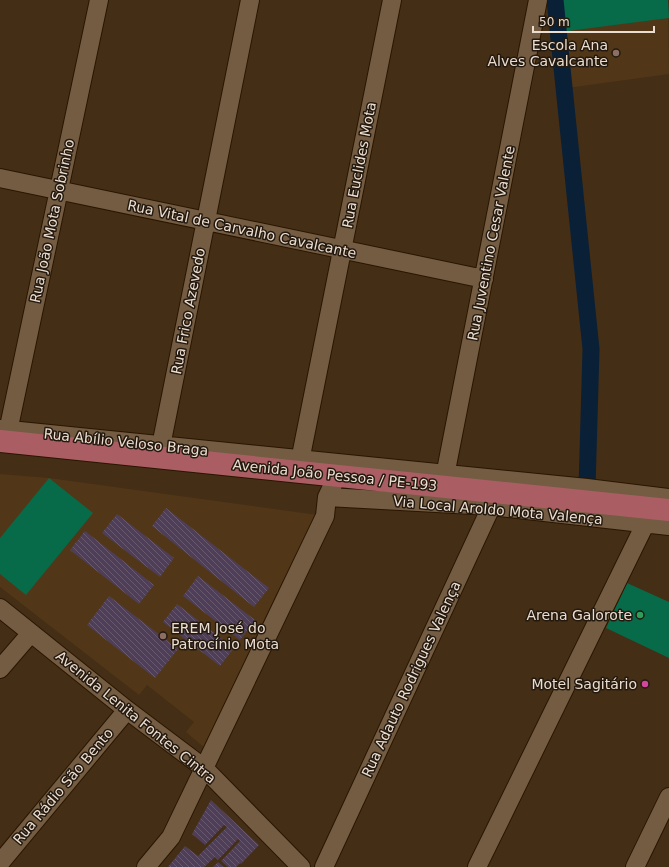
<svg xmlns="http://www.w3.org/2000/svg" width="669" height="867" viewBox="0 0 669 867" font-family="'DejaVu Sans',sans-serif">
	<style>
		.built { fill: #513718 }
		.pitch { fill: #076a49 }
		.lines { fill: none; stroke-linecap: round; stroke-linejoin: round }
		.canal { stroke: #0a2036; stroke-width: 17 }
		.building { fill: url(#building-back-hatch) }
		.minor-casing { stroke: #2a1600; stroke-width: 20 }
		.major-casing { stroke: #2a1600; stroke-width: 24 }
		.minor { stroke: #745c43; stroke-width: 18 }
		.major { stroke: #aa5e64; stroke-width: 22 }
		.education-dot { fill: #8d6e63; stroke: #23190f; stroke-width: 1.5 }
		.leisure-dot { fill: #2e9e5b; stroke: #23190f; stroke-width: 1.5 }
		.hotel-dot { fill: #d1479c; stroke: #23190f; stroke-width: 1.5 }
		.labels { text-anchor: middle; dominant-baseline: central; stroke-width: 3; stroke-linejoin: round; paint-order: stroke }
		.poi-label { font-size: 14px; fill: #ebddcf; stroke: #23190f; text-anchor: end }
		.street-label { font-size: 14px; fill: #ebddcf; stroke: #23190f }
	</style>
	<defs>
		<pattern id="building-back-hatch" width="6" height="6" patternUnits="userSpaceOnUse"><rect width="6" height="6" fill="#4e3e58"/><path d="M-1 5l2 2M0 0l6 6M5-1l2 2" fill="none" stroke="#68596f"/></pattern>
	</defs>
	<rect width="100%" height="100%" fill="#442e16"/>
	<!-- built -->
	<path class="built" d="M556,0h112l1,74 -102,14z
		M0,474l49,4 276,38 -119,233 -20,-17 8,-10 -47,-37 -8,10 -139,-108z"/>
	<!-- pitch -->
	<path class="pitch" d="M556,0h112l1,18 -109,14z
		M49,478l44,35 -67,82 -26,-21v-36z
		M627,583l42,19v56l-63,-30z"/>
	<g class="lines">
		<!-- canal -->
		<path class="canal" d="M555,0l36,349 -4,139"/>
	</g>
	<!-- building -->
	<path class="building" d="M166,508l103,80 -15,19 -102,-81z
		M117,514l57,44 -14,19 -58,-44z
		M85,531l69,54 -15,19 -69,-54z
		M198,576l57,44 -15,20 -57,-44z
		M109,596l69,53 -23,29 -68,-53z
		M177,604l57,44 -14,18 -57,-44z
		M211,800l48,45 -18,19 -1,-1 -4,4h-8l-7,-6 19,-20 -2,-2 -20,21 -3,-3 -11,10h-36l17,-21 13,10 29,-29 -3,-2 -19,20 -13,-11z
		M218,862l6,5h-11z"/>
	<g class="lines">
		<!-- minor casing -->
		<g class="minor-casing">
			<path id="minor" d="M0,178l484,101
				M0,429l587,59 82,10
				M6,441l93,-441
				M159,456l91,-456
				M298,471l94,-471
				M443,486l95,-486
				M327,497l164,9 178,20
				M0,608l127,102 77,58 97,99
				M0,669l31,-36
				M0,863l127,-153
				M146,867l25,-30 154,-321 2,-19 10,-21
				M324,867l174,-375
				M477,867l176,-359
				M635,867l34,-70"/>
		</g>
		<!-- major casing -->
		<g class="major-casing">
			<path id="major" d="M0,441l669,69"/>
		</g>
		<!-- minor -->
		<use href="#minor" class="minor"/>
		<!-- major -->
		<use href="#major" class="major"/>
	</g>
	<!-- markers -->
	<g class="education-dot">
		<circle cx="616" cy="53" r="4"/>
		<circle cx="163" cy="636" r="4"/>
	</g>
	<circle class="leisure-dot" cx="640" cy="615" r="4"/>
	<circle class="hotel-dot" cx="645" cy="684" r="4"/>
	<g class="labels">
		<!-- poi labels -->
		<g class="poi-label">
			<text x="608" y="45">Escola Ana<tspan x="608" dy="16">Alves Cavalcante</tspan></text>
			<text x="632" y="615">Arena Galorote</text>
			<text x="171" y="628" text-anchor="start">EREM José do<tspan x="171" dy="16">Patrocínio Mota</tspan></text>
			<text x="637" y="684">Motel Sagitário</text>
		</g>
		<!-- street labels -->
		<g class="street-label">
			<text transform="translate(359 165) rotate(-79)">Rua Euclides Mota</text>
			<text transform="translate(52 221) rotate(-78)">Rua João Mota Sobrinho</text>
			<text transform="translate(242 229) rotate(12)">Rua Vital de Carvalho Cavalcante</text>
			<text transform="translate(491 243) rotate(-79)">Rua Juventino Cesar Valente</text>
			<text transform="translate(188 311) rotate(-79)">Rua Frico Azevedo</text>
			<text transform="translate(126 442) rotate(6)">Rua Abílio Veloso Braga</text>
			<text transform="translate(335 475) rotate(6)">Avenida João Pessoa / PE-193</text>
			<text transform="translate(498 510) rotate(5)">Via Local Aroldo Mota Valença</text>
			<text transform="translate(411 679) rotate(-65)">Rua Adauto Rodrigues Valença</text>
			<text transform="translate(136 717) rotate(39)">Avenida Lenita Fontes Cintra</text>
			<text transform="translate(63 786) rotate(-50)">Rua Rádio São Bento</text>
		</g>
	</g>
	<!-- scale -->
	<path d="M533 26v6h121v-6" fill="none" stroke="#ebddcf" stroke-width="2"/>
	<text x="539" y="26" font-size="12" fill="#ebddcf" stroke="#23190f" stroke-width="3" paint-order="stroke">50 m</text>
</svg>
